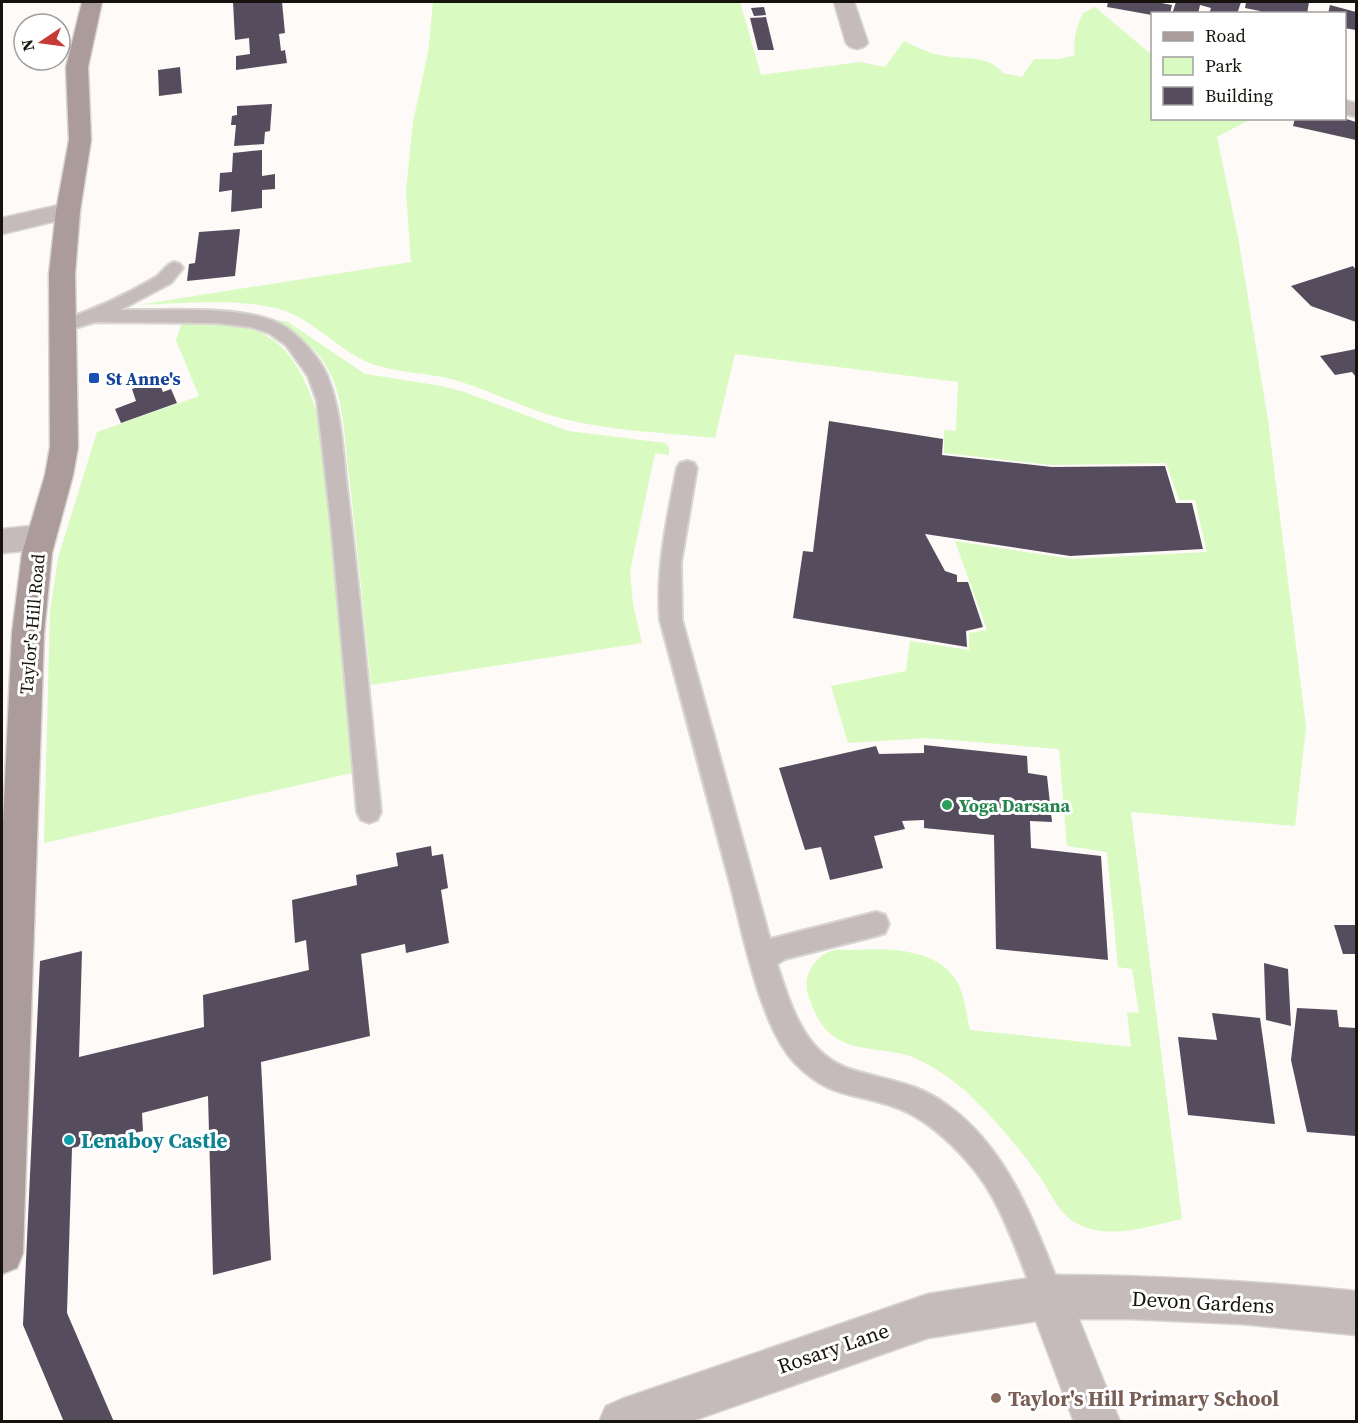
<svg xmlns="http://www.w3.org/2000/svg" width="1358" height="1423" viewBox="0 0 1358 1423" font-family="'Source Serif 4',serif">
	<style>
		.green { fill: #d9fac1 }
		.building { fill: #554d5d }
		.lines { fill: none; stroke-linecap: round; stroke-linejoin: round }
		.service-casing { stroke: #d8d5d1; stroke-width: 4 }
		.minor-casing { stroke: #d8d5d1; stroke-width: 3 }
		.tertiary-casing { stroke: #d8d5d1; stroke-width: 3 }
		.secondary-casing { stroke: #d8d5d1; stroke-width: 3 }
		.service { fill: #c6bbbb; fill-rule: evenodd }
		.minor { fill: #c6bbbb; fill-rule: evenodd }
		.tertiary { fill: #c6bbbb; fill-rule: evenodd }
		.secondary { fill: #ab9c9b; fill-rule: evenodd }
		.transit-dot { fill: #1a4fb4; stroke: #fff; stroke-width: 2 }
		.leisure-dot { fill: #2e9e5b; stroke: #fff; stroke-width: 2 }
		.culture-dot { fill: #0f9aa8; stroke: #fff; stroke-width: 2 }
		.education-dot { fill: #8d6e63; stroke: #fff; stroke-width: 2 }
		.labels { text-anchor: middle; dominant-baseline: central; stroke-width: 6; stroke-linejoin: round; paint-order: stroke }
		.transit-label { font-size: 18px; font-weight: bold; fill: #164399; stroke: #fff; text-anchor: start }
		.street-label { font-size: 18px; fill: #16120c; stroke: #fff }
		.leisure-label { font-size: 18px; font-weight: bold; fill: #27864d; stroke: #fff; text-anchor: start }
		.near-culture-label { font-size: 21px; font-weight: bold; fill: #0d838f; stroke: #fff; text-anchor: start }
		.near-street-label { font-size: 21px; fill: #16120c; stroke: #fff }
		.near-education-label { font-size: 21px; font-weight: bold; fill: #785e54; stroke: #fff; text-anchor: start }
	</style>
	<rect width="100%" height="100%" fill="#fdfaf7"/>
	<!-- green -->
	<path class="green" d="M433,2h307l21,73 99,-13 25,5 19,-26c11,5 24,12 36,14 22,5 48,-1 63,18l19,4 12,-18h26l15,-4c-2,-16 1,-28 8,-42l12,-6 57,48v63l99,1 -34,18 21,100 30,183 38,307 -11,99 -164,-14 51,407c-34,7 -73,22 -106,4 -18,-10 -25,-30 -36,-46 -23,-32 -66,-85 -100,-105 -10,-7 -25,-15 -37,-18 -39,-8 -72,-2 -90,-46 -2,-6 -5,-12 -6,-17 -3,-17 8,-34 24,-40 6,-2 16,-1 22,-1 34,-2 85,-2 104,32 8,14 9,32 13,48l161,17 -4,-35 12,1 -7,-44 -14,-2 -11,-115 -40,-6 -8,-97 -132,-11 -79,5 -17,-57 75,-15 4,-30 59,9v-17l18,-3 -32,-89 117,18 135,-7 -12,-52h-16l-13,-37 -115,2 -107,-12v-23l12,1 2,-49 -223,-28 -20,84c-54,-6 -110,-7 -162,-22 -35,-10 -67,-28 -102,-37 -23,-6 -49,-6 -72,-13 -34,-9 -60,-42 -93,-55 -40,-14 -107,-7 -149,-6l274,-43 -5,-71 7,-69 15,-69z
		M232,312l56,10 77,52 77,12 22,6 104,39 97,12 4,4v8l-14,-2 -25,118 3,33 9,39 -271,42c-7,-70 -14,-140 -22,-210 -5,-36 -4,-80 -24,-111 -20,-31 -59,-45 -93,-52z
		M188,323c16,1 32,0 47,2 55,8 71,54 86,100l26,263 5,85 -308,70 6,-231 8,-54 39,-126 102,-36 -23,-56 5,-15z"/>
	<!-- building -->
	<path class="building" d="M233,2h49l3,31 -6,1 2,17 4,-1 2,13 -51,7v-14l14,-2 -1,-16 -14,2z
		M1108,2h48l16,3 -2,9h-18v1l-45,-8z
		M1176,2h65l-4,12h-28l2,-6 -11,-3 -2,9h-26z
		M1246,2h63l-2,12h-47v-3l-15,-3z
		M1330,5l26,7v18l-12,-2v-14h-16z
		M764,7l2,8 -12,1 -3,-8z
		M766,17l8,33h-16l-8,-32z
		M180,67l2,26 -23,3 -1,-26z
		M272,104l-2,27 -5,1 -1,12 -30,2 2,-21h-5l1,-9 5,-1v-9z
		M1295,118h48l13,4v18l-63,-14z
		M262,150v26l13,-2v15l-13,1v18l-31,4 1,-22 -13,2 1,-19 12,-1 1,-19z
		M240,229l-5,47 -48,5 2,-17 6,-1 4,-31z
		M1353,266l3,4v52l-45,-16 -20,-20z
		M1356,349v28l-4,-5 -17,3 -15,-19z
		M158,380l5,12 8,-3 6,14 -56,20 -6,-14 21,-8 -4,-12z
		M829,421l114,18 -1,16 110,12 113,-1 11,37h16l11,46 -133,7 -145,-22 20,37 12,4v7h11l15,45 -17,4 1,16 -174,-29 10,-67 10,1z
		M924,745l103,11 1,17 19,3 5,46 -22,-1 1,27 70,8 7,104 -112,-11 -2,-114 -70,-7v-8l-22,1 3,8 -31,7 9,32 -53,12 -9,-33 -16,3 -26,-82 97,-22 3,8 45,-1z
		M431,846l1,10 11,-2 5,34 -7,2 8,53 -43,10 -1,-9 -44,10 9,82 -109,26 10,198 -58,15 -5,-179 -66,17 1,18 -71,17 -5,165 47,109h-50l-41,-97 17,-364 42,-10 -3,106 125,-30 -1,-32 106,-25 -3,-30 -11,3 -3,-43 65,-15 -1,-10 42,-9 -2,-13z
		M1334,925h22v29h-13z
		M1264,963l24,6 3,57 -25,-6z
		M1297,1008l40,2 2,17 17,1v108l-49,-4 -16,-72z
		M1212,1013l48,5 15,106 -87,-9 -10,-78 39,3z"/>
	<g class="lines">
		<!-- service casing -->
		<g class="service-casing">
			<path id="service" d="M174,262l6,2 3,4 -12,15 -51,27c46,1 123,-6 162,15 17,10 37,32 45,50 15,37 16,81 21,121 13,105 22,211 33,316l-4,8 -8,3 -8,-3 -4,-8 -26,-289 -14,-122 -9,-25 -22,-31 -17,-12 -18,-6 -35,-4 -121,-1 -33,10 -6,-2 -3,-4 3,-4c35,-11 68,-26 100,-45 7,-5 9,-12 18,-15z
				M687,461l7,2 3,5 -16,95 1,57 88,319 106,-27 9,3 4,9 -4,9 -9,3 -91,23 -8,5c14,43 28,92 76,106 35,11 63,12 94,35 64,46 88,122 117,192l-5,10 -10,5 -10,-5c-15,-35 -27,-75 -46,-109 -18,-34 -60,-78 -98,-91 -42,-15 -66,-8 -101,-45 -34,-37 -51,-129 -64,-179 -23,-87 -46,-175 -70,-263 -4,-52 7,-101 17,-152l3,-5z"/>
		</g>
		<!-- minor casing -->
		<g class="minor-casing">
			<path id="minor" d="M834,2h20l14,41 -4,4 -7,2 -7,-2 -4,-4z
				M1344,100l12,3v14l-12,-3z
				M68,203l9,3 3,5 -3,5 -75,18v-16z
				M41,525l11,4 4,8 -4,8 -11,4 -39,4v-24z
				M1049,1275l15,7 56,140h-46l-47,-125 7,-15z"/>
		</g>
		<!-- tertiary casing -->
		<g class="tertiary-casing">
			<path id="tertiary" d="M1049,1275c103,0 204,6 307,16v44l-114,-11 -112,-5h-81l-121,19 -239,84h-90l7,-16 16,-7 306,-105z"/>
		</g>
		<!-- secondary casing -->
		<g class="secondary-casing">
			<path id="secondary" d="M82,2h20l-14,65 3,73 -11,71 -5,63 3,173 -5,28 -21,78 -8,80 -21,620 -6,15 -15,6v-430l10,-211 10,-80 23,-78 5,-28 -1,-173 7,-63 13,-71 -3,-73z"/>
		</g>
		<!-- service -->
		<use href="#service" class="service"/>
		<!-- minor -->
		<use href="#minor" class="minor"/>
		<!-- tertiary -->
		<use href="#tertiary" class="tertiary"/>
		<!-- secondary -->
		<use href="#secondary" class="secondary"/>
	</g>
	<!-- markers -->
	<rect class="transit-dot" x="88" y="372" width="12" height="12" rx="3"/>
	<circle class="leisure-dot" cx="947" cy="805" r="6"/>
	<circle class="culture-dot" cx="69" cy="1140" r="6"/>
	<circle class="education-dot" cx="996" cy="1398" r="6"/>
	<g class="labels">
		<!-- transit labels -->
		<g class="transit-label">
			<text x="106" y="378">St Anne's</text>
		</g>
		<!-- street labels -->
		<g class="street-label">
			<text transform="translate(32 624) rotate(-85)">Taylor's Hill Road</text>
		</g>
		<!-- leisure labels -->
		<g class="leisure-label">
			<text x="959" y="805">Yoga Darsana</text>
		</g>
		<!-- near-culture labels -->
		<g class="near-culture-label">
			<text x="81" y="1140">Lenaboy Castle</text>
		</g>
		<!-- near-street labels -->
		<g class="near-street-label">
			<text transform="translate(1203 1302) rotate(3)">Devon Gardens</text>
			<text transform="translate(833 1348) rotate(-19)">Rosary Lane</text>
		</g>
		<!-- near-education labels -->
		<g class="near-education-label">
			<text x="1008" y="1398">Taylor's Hill Primary School</text>
		</g>
	</g>
	<!-- border -->
	<rect width="1358" height="1423" fill="none" stroke="#16120c" stroke-width="6"/>
	<!-- legend -->
	<rect x="1151" y="12" width="195" height="108" fill="#ffffff" stroke="#a2a09e" stroke-width="1.5"/>
	<rect x="1163" y="32" width="30" height="9" fill="#ab9c9b" stroke="#a2a09e" stroke-width="1.5"/>
	<text x="1205" y="42" font-size="18" fill="#16120c">Road</text>
	<rect x="1163" y="57" width="30" height="18" fill="#d9fac1" stroke="#a2a09e" stroke-width="1.5"/>
	<text x="1205" y="72" font-size="18" fill="#16120c">Park</text>
	<rect x="1163" y="87" width="30" height="18" fill="#554d5d" stroke="#a2a09e" stroke-width="1.5"/>
	<text x="1205" y="102" font-size="18" fill="#16120c">Building</text>
	<!-- north arrow -->
	<g transform="translate(42 42) rotate(257)"><circle r="28" fill="#ffffff" stroke="#a2a09e" stroke-width="1.5"/>
	<path d="M0-4.5L10 22L0 15L-10 22Z" fill="#c73934"/>
	<text y="-9" font-size="16" font-weight="bold" text-anchor="middle" fill="#16120c">N</text>
	</g>
</svg>
